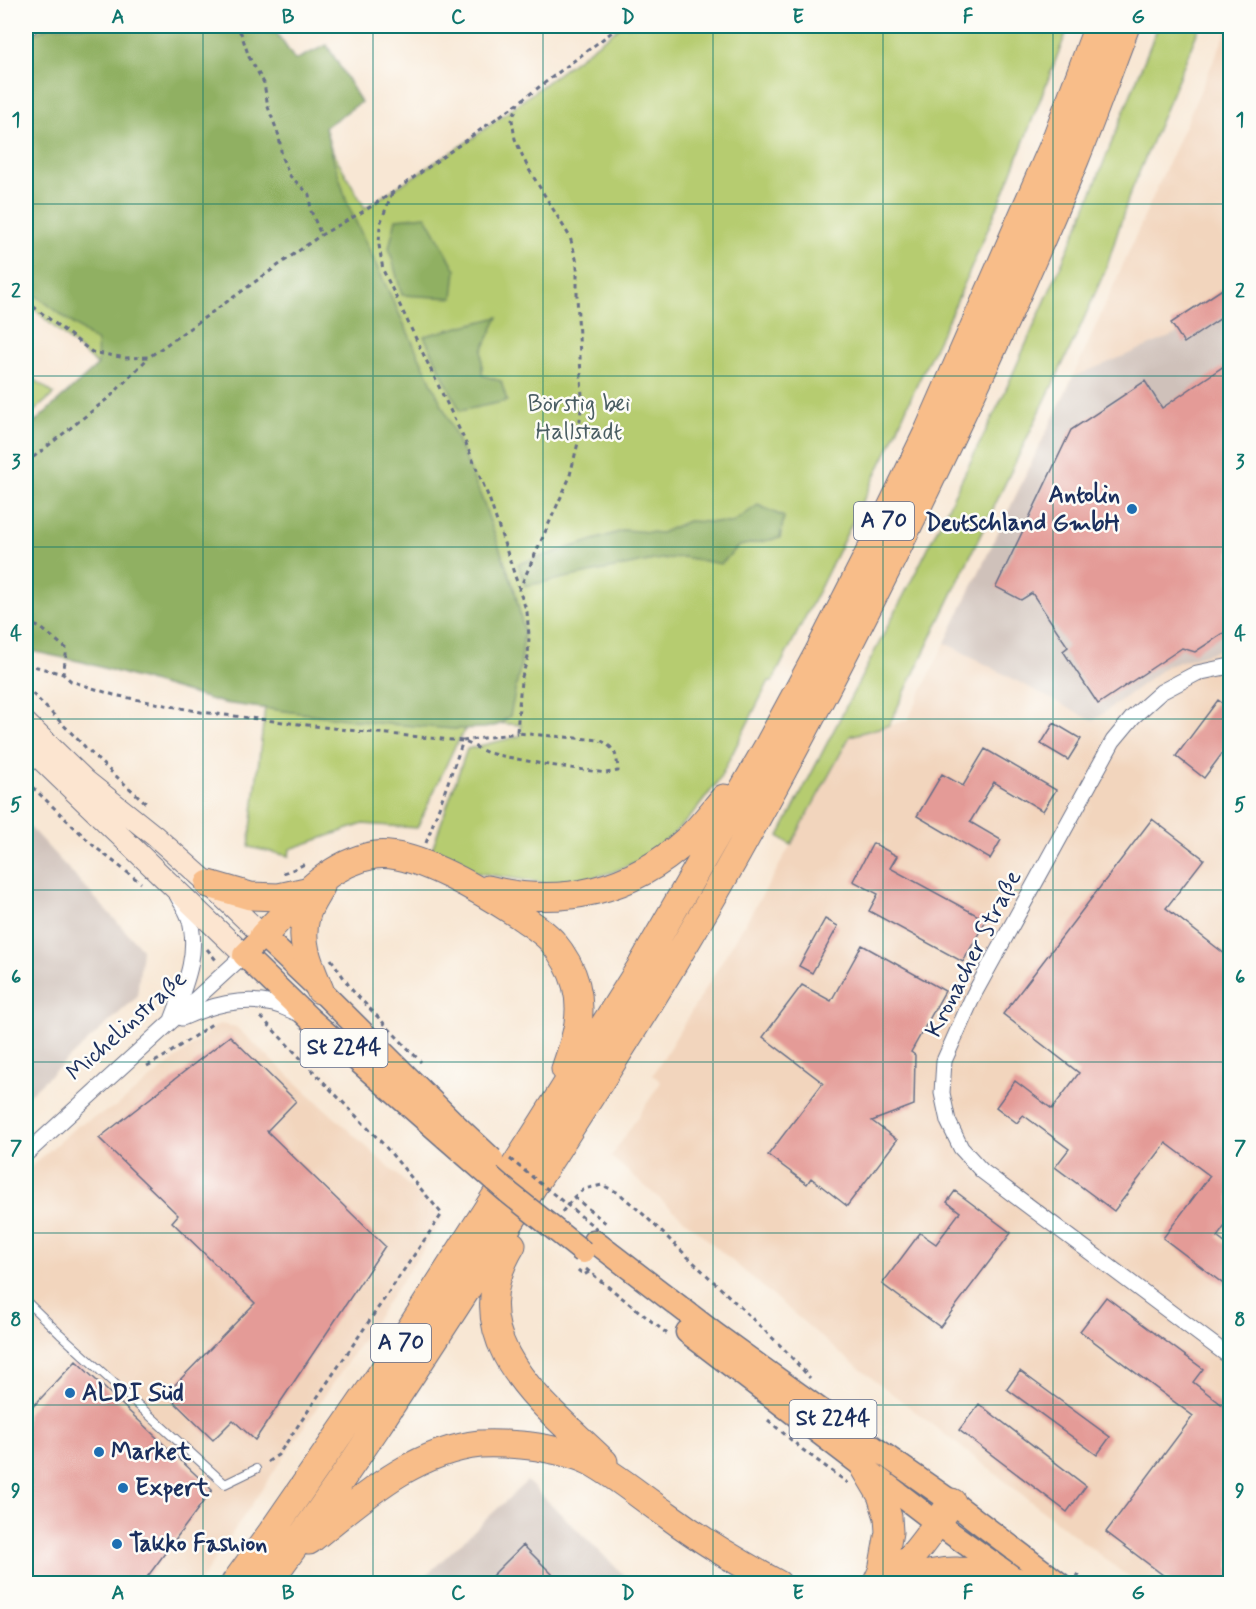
<svg xmlns="http://www.w3.org/2000/svg" width="1256" height="1609" viewBox="0 0 1256 1609" font-family="Mynerve,sans-serif">
	<style>
		.built { fill: #f2d5bd }
		.industrial { fill: #cfc1ba }
		.green { fill: #b6cc70; stroke: #687e67; stroke-width: 1.5 }
		.forest { fill: #90b062; stroke: #567060; stroke-width: 1.5 }
		.building { fill: #e49b97 }
		.lines { fill: none; stroke-linecap: round; stroke-linejoin: round }
		.service-casing { stroke: #686f87; stroke-width: 10 }
		.minor-casing { stroke: #686f87; stroke-width: 17 }
		.secondary-casing { stroke: #686f87; stroke-width: 23 }
		.primary-casing { stroke: #686f87; stroke-width: 25 }
		.motorway-casing { stroke: #686f87; stroke-width: 29 }
		.path { stroke: #686f87; stroke-width: 3; stroke-dasharray: 4.5 4.5; stroke-linecap: butt }
		.service { stroke: #fff; stroke-width: 8 }
		.minor { stroke: #fff; stroke-width: 15 }
		.secondary { stroke: #fce5d0; stroke-width: 21 }
		.primary { stroke: #f8bd89; stroke-width: 22 }
		.motorway { stroke: #f8bd89; stroke-width: 27 }
		.primary-bridge-casing { stroke: #686f87; stroke-width: 25; stroke-linecap: butt }
		.path-bridge { stroke: #686f87; stroke-width: 3; stroke-dasharray: 4.5 4.5; stroke-linecap: butt }
		.primary-bridge { stroke: #f8bd89; stroke-width: 22 }
		.grid { fill: none; stroke: #0f766e; stroke-width: 1.5; stroke-opacity: 0.55 }
		.poi-dot { fill: #1f6fb2; stroke: #fdfcf7; stroke-width: 2 }
		.labels { text-anchor: middle; dominant-baseline: central; stroke-width: 5; stroke-linejoin: round; paint-order: stroke }
		.shield { fill: #fdfcf7; stroke: #5f6c8c; stroke-width: 1.5 }
		.shield-label { font-size: 22px; font-weight: bold; fill: #1b2f5e }
		.park-label { font-size: 24px; fill: #4a5e63; stroke: #fdfcf7 }
		.poi-label { font-size: 24px; font-weight: bold; fill: #1b2f5e; stroke: #fdfcf7; text-anchor: start }
		.street-label { font-size: 24px; fill: #1b2f5e; stroke: #fdfcf7 }
		.neatline { fill: none; stroke: #0f766e; stroke-width: 2 }
		.grid-label { font-size: 20px; text-anchor: middle; font-weight: bold; fill: #0f766e }
	</style>
	<rect width="100%" height="100%" fill="#fdfcf7"/>
	<filter id="ink" filterUnits="userSpaceOnUse"><feTurbulence type="fractalNoise" baseFrequency=".0167" numOctaves="2"/><feDisplacementMap in="SourceGraphic" scale="12" xChannelSelector="R" yChannelSelector="G"/><feConvolveMatrix kernelMatrix="1 2 1 2 8 2 1 2 1" color-interpolation-filters="sRGB"/></filter>
	<filter id="wash" filterUnits="userSpaceOnUse"><feTurbulence type="fractalNoise" baseFrequency=".008" numOctaves="4" result="noise"/><feDisplacementMap in="SourceGraphic" scale="24" xChannelSelector="R" yChannelSelector="G"/><feGaussianBlur stdDeviation="1.35" result="paint"/><feColorMatrix in="noise" values="0 0 0 0 0 0 0 0 0 0 0 0 0 0 0 0 0 1.4 0 .05"/><feComposite in="paint" operator="in"/></filter>
	<g filter="url(#wash)">
		<rect width="100%" height="100%" fill="#f8e7d4"/>
		<!-- built -->
		<path class="built" d="M1229,26h1v1557h-94l-295,-229 -230,-197 50,-75 -8,-7 120,-198 77,-141 58,-16 173,-361z
			M219,1024l17,3 208,191 -245,365h-173v-412l52,-46 39,-19z"/>
		<!-- industrial -->
		<path class="industrial" d="M1230,312v335l-62,18 -75,56 -148,-78 128,-266z
			M26,823l116,126 -5,48 -111,100z
			M527,1481l105,102 -215,1z"/>
		<!-- green -->
		<path class="green" d="M26,26h235l104,182 108,-70 148,-112h448l-65,166 -48,111 -43,90 -23,53 -69,140 -49,96 -3,-1 -50,99 -26,34 -24,24 -33,24 -23,10 -25,7 -39,5 -71,-11 -47,-21 36,-103 53,-13 1,-11 -50,-4 -17,27 -37,80 -54,-4 -73,25 -1,7 -40,-9 16,-140 -141,-318 -98,-87z
			M1158,26h42l-72,173 -21,67 -29,66 -189,393 -39,11 -59,109 -12,-9 142,-274 82,-166 77,-174z
			M26,373l28,21 -28,24z"/>
		<!-- forest -->
		<path class="forest" d="M51,26h221l23,34 32,-15 34,57 -36,25 9,34 14,44 101,215 33,79 33,92 9,41 -3,31 -11,53 -12,9 -13,3 -31,1 -78,-6 -153,-20 -140,-41 -57,-12v-220l72,-65 -1,-23 -71,-54v-250z
			M426,216l30,54 -3,28 -51,-3 -13,-47 7,-29z
			M498,317l-16,34v24l19,6 6,20 -47,10 -36,-75z
			M758,505l26,12 -4,21 -41,8 -18,18 -39,-7 -28,3 -129,26 -7,-22 107,-34 36,3 27,-12 44,2z"/>
		<g id="blocks">
			<!-- building -->
			<path class="building" d="M1230,284v28l-46,31 -13,-20z
				M1230,362v267l-35,23 -13,-4 -84,56 -35,-53 5,-4 -36,-54 -11,7 -25,-13 75,-157 74,-49 17,27z
				M1218,700l12,9v34l-26,35 -28,-22z
				M1054,723l27,16 -13,21 -27,-16z
				M985,749l71,41 -13,21 -49,-29 -24,40 31,18 -11,19 -73,-43 25,-42 21,12z
				M1152,819l52,40 -38,49 64,50v261l-13,18 13,10v42l-67,-51 47,-62 -44,-33 -52,68 -59,-44 14,-18 -46,-34 -6,8 -21,-16 19,-26 37,28 27,-36 -76,-59z
				M873,843l24,13 -7,12 96,52 -23,42 -94,-51 9,-17 -25,-13z
				M825,919l13,7 -26,47 -13,-7z
				M862,945l83,46 -34,61 4,3 -1,50 -42,16 25,19 -50,66 -36,-28 -4,6 -39,-29 55,-72 -60,-46 39,-52 29,16z
				M230,1036l66,65 -29,30 118,115 -130,194 -22,-20 -20,20 -47,-46 89,-91 -83,-81 6,-7 -79,-77z
				M955,1191l56,42 -71,94 -58,-43 38,-51 16,11 24,-32 -13,-10z
				M1106,1297l97,72 -10,13 37,29v173h-55l-69,-52 87,-116 -113,-85z
				M76,1361l136,129 -70,94h-116v-170z
				M1020,1371l90,66 -13,18 -90,-66z
				M979,1404l107,82 -19,26 -108,-82z
				M523,1545l39,39h-78z"/>
		</g>
	</g>
	<g filter="url(#ink)">
		<use href="#blocks" fill-opacity="0" stroke="#686f87" stroke-width="1.5"/>
		<g class="lines">
			<!-- service casing -->
			<g class="service-casing">
				<path id="service" d="M26,1301l34,33 165,150 31,-15"/>
			</g>
			<!-- minor casing -->
			<g class="minor-casing">
				<path id="minor" d="M26,28l5,-2
					M1230,666l-33,7 -36,19 -28,25 -20,24 -139,253 -30,67 -2,32 6,28 13,27 21,23 248,186
					M182,1018c28,-12 60,-22 91,-14 9,2 18,7 27,10
					M172,1020c12,-32 28,-67 17,-102 -2,-7 -7,-14 -11,-21
					M26,1154l218,-199"/>
			</g>
			<!-- secondary casing -->
			<g class="secondary-casing">
				<path id="secondary" d="M26,723l60,58 70,56 53,47 54,52
					M26,745l218,210"/>
			</g>
			<!-- primary casing -->
			<g class="primary-casing">
				<path id="primary" d="M446,1138l-137,-120 -65,-63 19,-19 57,54 137,136
					M594,1241l121,93 111,80 126,88 108,82
					M687,1332l250,191 78,56"/>
			</g>
			<!-- motorway casing -->
			<g class="motorway-casing">
				<path id="motorway" d="M209,884l41,12 29,1 27,-6
					M488,889c73,19 144,2 200,-50 13,-12 24,-27 36,-41
					M263,936c32,-33 65,-73 112,-81 39,-6 113,40 145,61 11,8 23,15 32,25 10,12 20,29 24,44 8,31 -1,55 -11,84
					M320,990c-10,-24 -21,-46 -14,-73 2,-10 10,-21 15,-30
					M512,1245c-57,95 30,157 92,217
					M865,1468l16,27 7,22 1,15 -7,39 -6,13
					M309,1541c52,-41 101,-89 171,-97 13,-1 28,0 41,1 17,1 56,9 70,17 27,15 50,35 75,52 35,26 73,49 112,70
					M880,1583c31,-18 51,-52 72,-81
					M234,1584l37,-51 112,-162 153,-238 104,-165 129,-224 48,-89 57,-112 55,-114 124,-283 45,-120
					M267,1584c91,-123 172,-252 255,-380 51,-81 104,-161 153,-243 80,-133 152,-271 221,-410 63,-129 125,-259 179,-391 18,-45 34,-90 51,-134
					M888,1584c23,-5 47,-14 70,-13 21,0 41,6 62,11"/>
			</g>
			<!-- path -->
			<path class="path" d="M232,26l9,7 8,24 15,26 4,24 11,29 3,22 8,18 19,18 2,17 10,24
				M392,193l-12,31 -1,21 4,25 81,169 25,59 30,90
				M26,301l66,51 34,6 23,-1 172,-122 43,-24 28,-18 126,-90 102,-77
				M26,463l85,-67 37,-38
				M26,622l15,6 26,21 -4,25
				M26,664l37,10 8,7 43,14 87,17 155,19 107,10 25,12 54,11 64,9 12,-2c-1,-17 -3,-23 -18,-31l-83,-7 4,-53 7,-23 1,-20 -2,-25 -8,-22 50,-111 9,-36 4,-46 -5,-101v-34l-7,-25 -42,-69 -13,-29 -3,-19 6,-17
				M26,687l73,74 48,43
				M26,781l69,66 46,36
				M426,843l37,-102 54,-8
				M283,873l9,-3 15,-7
				M207,949l9,11
				M331,959l21,31 69,72
				M261,1017l123,128 58,69 -164,241 -14,9
				M147,1066l18,-10 47,-32
				M574,1197l33,27 -1,1
				M562,1212l12,-15 10,-8 18,-4 17,8 25,22 140,134 26,29
				M586,1269l84,67
				M578,1270l6,5 5,-3
				M768,1420l35,30 45,33
				M1076,1574l14,10"/>
			<!-- service -->
			<use href="#service" class="service"/>
			<!-- minor -->
			<use href="#minor" class="minor"/>
			<!-- secondary -->
			<use href="#secondary" class="secondary"/>
			<!-- primary -->
			<use href="#primary" class="primary"/>
			<!-- motorway -->
			<use href="#motorway" class="motorway"/>
			<!-- primary-bridge casing -->
			<g class="primary-bridge-casing">
				<path id="primary-bridge" d="M457,1126l35,33
					M446,1138l63,55 74,59"/>
			</g>
			<!-- path-bridge -->
			<path class="path-bridge" d="M510,1159l87,70"/>
			<!-- primary-bridge -->
			<use href="#primary-bridge" class="primary-bridge"/>
		</g>
	</g>
	<!-- grid -->
	<path class="grid" d="M203,26v1558M373,26v1558M543,26v1558M713,26v1558M883,26v1558M1053,26v1558M26,204h1204M26,376h1204M26,547h1204M26,719h1204M26,890h1204M26,1062h1204M26,1233h1204M26,1405h1204"/>
	<!-- markers -->
	<g class="poi-dot">
		<circle cx="1132" cy="509" r="6"/>
		<circle cx="70" cy="1393" r="6"/>
		<circle cx="99" cy="1452" r="6"/>
		<circle cx="123" cy="1488" r="6"/>
		<circle cx="117" cy="1544" r="6"/>
	</g>
	<g class="labels">
		<!-- shield labels -->
		<g class="shield">
			<rect x="854" y="502" width="60" height="38" rx="4.5"/>
			<rect x="300.5" y="1029" width="87" height="38" rx="4.5"/>
			<rect x="371" y="1324" width="60" height="38" rx="4.5"/>
			<rect x="789.5" y="1400" width="87" height="38" rx="4.5"/>
		</g>
		<g class="shield-label">
			<text x="884" y="521">A 70</text>
			<text x="344" y="1048">St 2244</text>
			<text x="401" y="1343">A 70</text>
			<text x="833" y="1419">St 2244</text>
		</g>
		<!-- park labels -->
		<g class="park-label">
			<text x="579" y="404">Börstig bei<tspan x="579" dy="28">Hallstadt</tspan></text>
		</g>
		<!-- poi labels -->
		<g class="poi-label">
			<text x="1120" y="495" text-anchor="end">Antolin<tspan x="1120" dy="28">Deutschland GmbH</tspan></text>
			<text x="82" y="1393">ALDI Süd</text>
			<text x="111" y="1452">Market</text>
			<text x="135" y="1488">Expert</text>
			<text x="129" y="1544">Takko Fashion</text>
		</g>
		<!-- street labels -->
		<g class="street-label">
			<text transform="translate(974 954) rotate(-63)">Kronacher Straße</text>
			<text transform="translate(127 1026) rotate(-42)">Michelinstraße</text>
		</g>
	</g>
	<!-- margin -->
	<rect width="1256" height="1609" fill="none" stroke="#fdfcf7" stroke-width="66"/>
	<rect x="33" y="33" width="1190" height="1543" class="neatline"/>
	<g class="grid-label">
		<text x="118" y="23">A</text>
		<text x="288" y="23">B</text>
		<text x="458" y="23">C</text>
		<text x="628" y="23">D</text>
		<text x="798" y="23">E</text>
		<text x="968" y="23">F</text>
		<text x="1138" y="23">G</text>
		<text x="16" y="126">1</text>
		<text x="1240" y="126">1</text>
		<text x="16" y="297">2</text>
		<text x="1240" y="297">2</text>
		<text x="16" y="468">3</text>
		<text x="1240" y="468">3</text>
		<text x="16" y="640">4</text>
		<text x="1240" y="640">4</text>
		<text x="16" y="811">5</text>
		<text x="1240" y="811">5</text>
		<text x="16" y="983">6</text>
		<text x="1240" y="983">6</text>
		<text x="16" y="1154">7</text>
		<text x="1240" y="1154">7</text>
		<text x="16" y="1326">8</text>
		<text x="1240" y="1326">8</text>
		<text x="16" y="1497">9</text>
		<text x="1240" y="1497">9</text>
		<text x="118" y="1599">A</text>
		<text x="288" y="1599">B</text>
		<text x="458" y="1599">C</text>
		<text x="628" y="1599">D</text>
		<text x="798" y="1599">E</text>
		<text x="968" y="1599">F</text>
		<text x="1138" y="1599">G</text>
	</g>
</svg>
